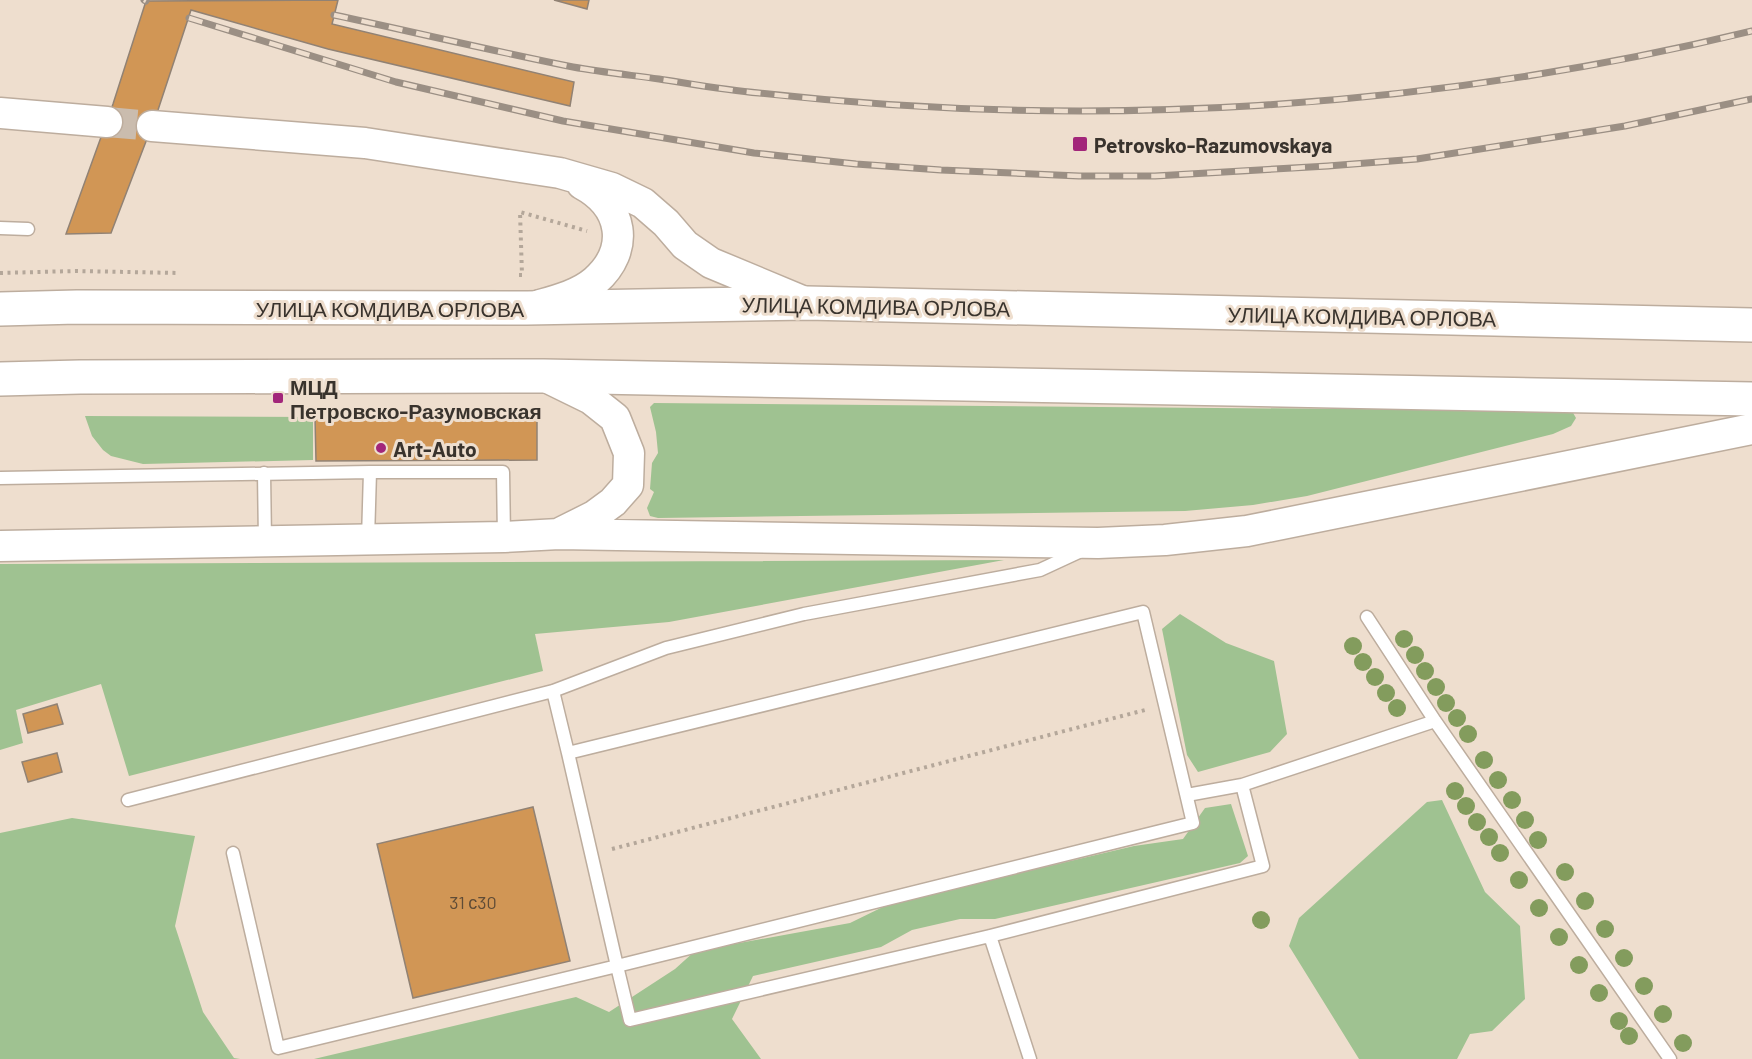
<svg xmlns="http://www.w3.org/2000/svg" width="1752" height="1059" viewBox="0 0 1752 1059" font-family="Barlow,sans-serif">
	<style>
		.green { fill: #9fc291 }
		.building { fill: #d19655; stroke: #918274; stroke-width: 1.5 }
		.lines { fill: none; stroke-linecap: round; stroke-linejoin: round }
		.tertiary-tunnel { stroke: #cabcae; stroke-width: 30; stroke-dasharray: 30 15; stroke-linecap: butt }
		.service-casing { stroke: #bdad9e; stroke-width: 15 }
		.tertiary-casing { stroke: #bdad9e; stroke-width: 33 }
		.secondary-casing { stroke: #bdad9e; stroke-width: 36 }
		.path { stroke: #b4a79a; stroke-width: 4; stroke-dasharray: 3 4.5; stroke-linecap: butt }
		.service { stroke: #fff; stroke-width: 12 }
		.tertiary { stroke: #fff; stroke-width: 30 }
		.secondary { stroke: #fff; stroke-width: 33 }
		.rail-casing { stroke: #9b8f84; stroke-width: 7 }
		.rail { stroke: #eedece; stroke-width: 4.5; stroke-dasharray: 14; stroke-linecap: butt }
		.tree { fill: #839c5d }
		.poi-dot { fill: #a2267a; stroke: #eedece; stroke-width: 2 }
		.labels { text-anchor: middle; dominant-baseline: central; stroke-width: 6; stroke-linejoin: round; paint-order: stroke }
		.number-label { font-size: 18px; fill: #5f4c37 }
		.poi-label { font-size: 21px; font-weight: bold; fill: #39332d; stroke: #eedece; text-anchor: start }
		.street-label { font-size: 21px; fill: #39332d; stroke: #eedece }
	</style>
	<rect width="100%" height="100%" fill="#eedece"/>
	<!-- green -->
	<path class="green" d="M654,403l918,8 4,7 -5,8 -18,8 -246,62 -54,9 -68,6 -527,7 -8,-2 -3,-8 7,-16 -4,-3 2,-26 6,-10 -2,-21 -6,-25z
		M85,416l228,1v43l-170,4 -32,-8 -8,-6 -11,-14z
		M1004,560l-335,62 -134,12 8,37 -414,105 -28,-92 -85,26 7,33 -23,7v-186z
		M1180,614l46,29 48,18 13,73 -17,18 -72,20 -11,-17 -25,-126z
		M1442,800l43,92 35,34 5,73 -33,32 -22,3 -13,25h-98l-70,-113 10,-28 128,-116z
		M1231,804l17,52 -8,7 -245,56h-35l-48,11 -31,17 -128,29 -21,43 29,40h-447l262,-62 33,15 66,-43 20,-18 155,-28 41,-20 243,-57 49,-7 22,-31z
		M72,818l123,18 -20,90 28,86 31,46 6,1h-240v-226z"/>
	<!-- building -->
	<path class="building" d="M338,0l-6,24 242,58 -4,24 -242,-57 -137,-39 -33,100 -47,123 -45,1 47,-130 33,-103z
		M554,0h35l-2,9z
		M537,416v44l-221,1 -1,-44z
		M57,704l6,20 -35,9 -5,-19z
		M57,753l5,19 -34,10 -6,-20z
		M533,807l37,154 -157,37 -36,-154z"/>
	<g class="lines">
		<!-- tertiary-tunnel -->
		<path class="tertiary-tunnel" d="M107,122l45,4"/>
		<!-- service casing -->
		<g class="service-casing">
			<path id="service" d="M0,228l28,1
				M264,473l1,68
				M0,478l370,-6
				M368,539l2,-67h133l1,65
				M1367,617l68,104 235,338
				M553,691l15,62 575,-141 50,211 -576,143 -49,-213
				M1187,795l55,-10 193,-64
				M128,800l425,-109 113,-43 138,-34 236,-44 41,-19
				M233,853l45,195 339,-82 13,54 360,-84 273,-70 -21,-81
				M990,936l40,123"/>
		</g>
		<!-- tertiary casing -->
		<g class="tertiary-casing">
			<path id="tertiary" d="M0,113l107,9
				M152,126l213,17 195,30 52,15 31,15 23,20 19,22 26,18 96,40
				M540,305c18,-5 40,-11 55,-24 36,-32 28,-75 -13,-97
				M544,376l47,23 24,19 14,35 -1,32 -15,17 -19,14 -32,16
				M0,546l504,-9 55,-3 539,9 67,-3 82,-9 505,-102"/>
		</g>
		<!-- secondary casing -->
		<g class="secondary-casing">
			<path id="secondary" d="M0,309l77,-2 450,1 280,-5 945,22
				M0,379l80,-2 464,-1 1208,23"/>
		</g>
		<!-- path -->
		<path class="path" d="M0,273l76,-2 103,2
			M519,275h3l-2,-63 67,19
			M612,849l533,-139"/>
		<!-- service -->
		<use href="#service" class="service"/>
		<!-- tertiary -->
		<use href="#tertiary" class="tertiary"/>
		<!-- secondary -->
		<use href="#secondary" class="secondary"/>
		<!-- rail casing -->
		<g class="rail-casing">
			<path id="rail" d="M144,0l2,1
				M334,15c80,17 159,36 239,52 28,5 57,8 86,12 33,5 66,11 100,14 331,37 669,17 993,-62
				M189,18l207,64 167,39 191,32 102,11 85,6 138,6h76l173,-10 89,-7 208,-33 127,-27"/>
		</g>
		<!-- rail -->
		<use href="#rail" class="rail"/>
	</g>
	<!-- trees -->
	<g class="tree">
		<circle cx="1404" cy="639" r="9"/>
		<circle cx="1353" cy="646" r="9"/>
		<circle cx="1415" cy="655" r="9"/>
		<circle cx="1363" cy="662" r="9"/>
		<circle cx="1425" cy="671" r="9"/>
		<circle cx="1375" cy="677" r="9"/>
		<circle cx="1436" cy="687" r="9"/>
		<circle cx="1386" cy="693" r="9"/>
		<circle cx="1446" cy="703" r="9"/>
		<circle cx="1397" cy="708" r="9"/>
		<circle cx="1457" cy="718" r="9"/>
		<circle cx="1468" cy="734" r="9"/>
		<circle cx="1484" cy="760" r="9"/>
		<circle cx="1498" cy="780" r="9"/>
		<circle cx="1455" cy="791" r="9"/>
		<circle cx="1512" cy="800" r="9"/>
		<circle cx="1466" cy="806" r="9"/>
		<circle cx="1525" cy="820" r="9"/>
		<circle cx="1477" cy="822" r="9"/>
		<circle cx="1489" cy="837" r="9"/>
		<circle cx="1538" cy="840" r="9"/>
		<circle cx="1500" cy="853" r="9"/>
		<circle cx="1565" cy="872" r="9"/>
		<circle cx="1519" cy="880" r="9"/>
		<circle cx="1585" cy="901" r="9"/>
		<circle cx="1539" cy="908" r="9"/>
		<circle cx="1261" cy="920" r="9"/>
		<circle cx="1605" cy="929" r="9"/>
		<circle cx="1559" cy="937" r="9"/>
		<circle cx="1624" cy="958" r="9"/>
		<circle cx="1579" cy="965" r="9"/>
		<circle cx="1644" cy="986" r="9"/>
		<circle cx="1599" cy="993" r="9"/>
		<circle cx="1663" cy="1014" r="9"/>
		<circle cx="1619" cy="1021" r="9"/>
		<circle cx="1629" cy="1036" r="9"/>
		<circle cx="1683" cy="1043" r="9"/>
	</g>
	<!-- markers -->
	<g class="poi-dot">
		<rect x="1072" y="136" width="16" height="16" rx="3"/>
		<rect x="272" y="392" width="12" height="12" rx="3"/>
		<circle cx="381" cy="448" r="6"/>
	</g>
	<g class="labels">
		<!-- number labels -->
		<g class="number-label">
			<text x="473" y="902">31 с30</text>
		</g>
		<!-- poi labels -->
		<g class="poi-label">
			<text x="1094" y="144">Petrovsko-Razumovskaya</text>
			<text x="290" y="386">МЦД<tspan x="290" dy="24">Петровско-Разумовская</tspan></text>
			<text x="393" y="448">Art-Auto</text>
		</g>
		<!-- street labels -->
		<g class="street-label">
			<text transform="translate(876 306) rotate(1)">УЛИЦА КОМДИВА ОРЛОВА</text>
			<text x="390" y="308">УЛИЦА КОМДИВА ОРЛОВА</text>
			<text transform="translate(1362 316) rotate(1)">УЛИЦА КОМДИВА ОРЛОВА</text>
		</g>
	</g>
</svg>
